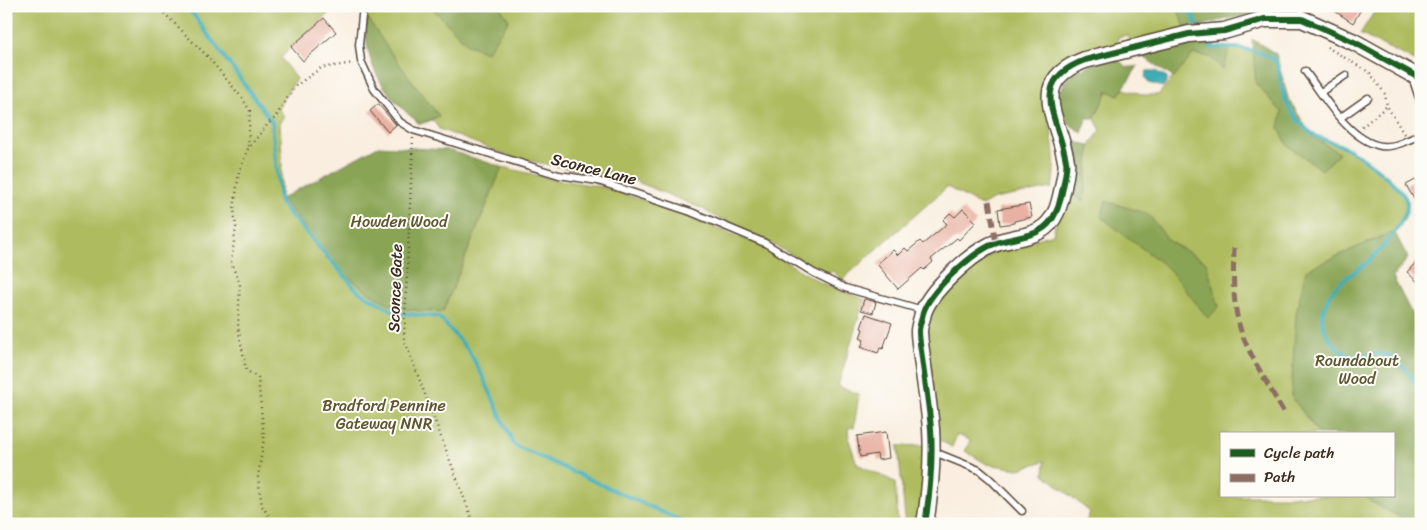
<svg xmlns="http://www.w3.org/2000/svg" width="1427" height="530" viewBox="0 0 1427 530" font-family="Sriracha,sans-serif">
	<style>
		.green { fill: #aebc5e; stroke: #74733e }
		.forest { fill: #8aa455; stroke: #62673a }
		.water { fill: #3cadb6; stroke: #3c6c6a }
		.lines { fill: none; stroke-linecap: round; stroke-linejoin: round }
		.stream { stroke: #3cadb6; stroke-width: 4 }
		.building { fill: #e8b1a3 }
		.service-casing { stroke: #58473b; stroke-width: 9 }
		.tertiary-casing { stroke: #58473b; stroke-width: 19 }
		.path { stroke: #58473b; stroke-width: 2.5; stroke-dasharray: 1 4; stroke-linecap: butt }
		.service { stroke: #fff; stroke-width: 6 }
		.tertiary { stroke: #fff; stroke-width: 16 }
		.quiet { stroke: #8d6e63; stroke-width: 5; stroke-dasharray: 10 5; stroke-linecap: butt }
		.cycleway-casing { stroke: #fdfcf7; stroke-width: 9 }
		.cycleway { stroke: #1b5e20; stroke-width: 6 }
		.labels { text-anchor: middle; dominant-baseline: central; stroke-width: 4; stroke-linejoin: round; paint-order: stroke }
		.street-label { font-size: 16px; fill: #3b2a1e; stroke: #fdfcf7 }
		.park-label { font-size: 16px; fill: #5e5631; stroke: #fdfcf7 }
	</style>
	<rect width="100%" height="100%" fill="#fdfcf7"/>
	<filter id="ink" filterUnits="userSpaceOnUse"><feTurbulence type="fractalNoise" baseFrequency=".02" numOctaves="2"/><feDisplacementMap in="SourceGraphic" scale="10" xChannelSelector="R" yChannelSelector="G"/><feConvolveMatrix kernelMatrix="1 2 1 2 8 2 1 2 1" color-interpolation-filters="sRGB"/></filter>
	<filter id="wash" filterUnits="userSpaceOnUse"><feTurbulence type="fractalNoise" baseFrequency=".0096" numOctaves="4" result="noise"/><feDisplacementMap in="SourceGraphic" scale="20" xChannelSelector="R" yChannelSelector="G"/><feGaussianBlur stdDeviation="1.12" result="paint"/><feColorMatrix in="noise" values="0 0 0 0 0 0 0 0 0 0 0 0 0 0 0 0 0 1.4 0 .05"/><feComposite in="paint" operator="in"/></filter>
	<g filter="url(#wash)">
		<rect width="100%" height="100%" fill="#f9eedf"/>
		<!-- green -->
		<path class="green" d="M6,6h331l-46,41 -10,11 15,21 -18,29 6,8 -4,6 2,35 -1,42 21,24 16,27 125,61 59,-144 51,12 50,8 57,19 95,37 66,40 43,16 -26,87 21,8 -5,33 -6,1 1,12 8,24 38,18 3,42h-892z
			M368,6h808l11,25 -59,12v-8l-10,2 -1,8 -29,7 -33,12 -15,18c8,36 19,69 12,106l-58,11 -12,7 -35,-19 -105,93 -9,-9 -7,4 -46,-27 -71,-35 -6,-4 -68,-28 -120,-23 -76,-29 -6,-9 -13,4c-29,-24 -49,-48 -54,-87 -1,-9 1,-21 2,-31z
			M1378,6h43v58l-61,-30z
			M1230,47l25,4 27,37 21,37 12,11 29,11 36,24 14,13 13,18 -1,12 -12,17 -88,39 -15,126 28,38h-98v62h145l4,5 36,19 1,4h-322l5,-12 -46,-38 1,-13 -26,8 -32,-5 -22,-13 5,-11 -13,-5 -5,12 -13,-7 -13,-117c14,-31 40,-60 72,-72 18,-7 37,-11 55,-17l11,-42 20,9 6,-56 11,-15 -7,-12 14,-27 11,4 5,-6 21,6h13l35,-41z
			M926,445l-2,34 -6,45h-10l-3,-6 -7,-72z"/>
		<!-- forest -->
		<path class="forest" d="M430,6h69l10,14 -22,32 -19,-7z
			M1176,6h47l2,4 5,-4h69l7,6c-41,0 -81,4 -119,19z
			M367,17l24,36 48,63 -19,8c-36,-30 -58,-59 -53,-107z
			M1222,34l-9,14 17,-1 -7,23 -13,-13 -17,-3 -19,24 -33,-23 53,-19z
			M1252,39l24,15 12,44 24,38 27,17 -17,17 -34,-24 -9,-18 3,-16 -26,-28z
			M1099,61h21c6,7 10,7 18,5l-19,29 -11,-4 -14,27h-7l-5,15 -21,-15 -4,-21 12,-22z
			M1067,141l23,4 -6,56 -20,-9z
			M378,146l70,4 54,17 -59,145 -45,-3 -30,-17 -35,-27 -15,-15 -16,-27 -21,-24z
			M1106,201l42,13 22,28 36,20 13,45 -11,11 -40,-50 -67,-51z
			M1394,231l14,27 -15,19 28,55v192h-14l-1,-4 -36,-19 -4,-5h27v-62h-74l-28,-38 5,-82 10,-44z"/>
		<!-- water -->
		<path class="water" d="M1147,71h8l12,6v3l-4,7 -14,-4 -4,-6z"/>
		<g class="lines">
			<!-- stream -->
			<path class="stream" d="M187,6l85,116 8,81 78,88 39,22 42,4 30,34 14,26 31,68 174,79
				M1187,6l12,22
				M1206,38l6,10c22,-1 44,0 63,12 4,9 5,19 7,29 4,18 16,35 32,46 8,5 19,7 28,11 15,7 62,40 65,57 2,16 -29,51 -42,61 -14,12 -34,20 -39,40 -2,4 -4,10 -4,14 0,14 15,34 29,38 13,3 24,-6 37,-1 13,5 25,25 33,36"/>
		</g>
		<g id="blocks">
			<!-- building -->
			<path class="building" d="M1327,6h36l-10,17z
				M324,18l12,14 -33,29 -12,-14z
				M378,104l18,21 -8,7 -18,-21z
				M1421,177v18l-7,4 -8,-14z
				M1029,204l3,13 -18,4v2l-14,2 -2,-16z
				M963,209l13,13 -17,18 -2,-2 -26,21 2,3 -9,8 -2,-2 -24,21 -21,-25 16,-14 5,5 7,-7 3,3 12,-10 3,3 24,-20 -4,-4 7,-7 5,4z
				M1421,257v28l-14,-13z
				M864,299l12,3 -3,11 -12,-3z
				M866,314l26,9 -9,26 -3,-1 -2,5 -17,-6 3,-7 -4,-2 3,-9 -2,-1z
				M886,432l3,26 -11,2 -1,-6 -17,3 -3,-21z"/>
		</g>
	</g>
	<g filter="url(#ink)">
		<use href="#blocks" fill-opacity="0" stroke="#58473b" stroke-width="1"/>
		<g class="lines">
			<!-- service casing -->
			<g class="service-casing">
				<path id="service" d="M363,6l-4,39 2,16 13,28 26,33 13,8 146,45 39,6 93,31 74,31 49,30 31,15 78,22
					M1305,71c18,24 43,69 76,75 12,2 30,-6 40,-13
					M1412,77l9,27
					M1321,92l25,-17
					M1340,118l28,-20
					M932,451l47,19 11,9 32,32"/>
			</g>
			<!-- tertiary casing -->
			<g class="tertiary-casing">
				<path id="tertiary" d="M925,524c5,-31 8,-63 6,-95 -2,-24 -6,-47 -9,-71 -1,-9 -3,-18 -3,-27 0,-5 3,-12 4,-18 7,-22 45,-56 66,-67 24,-12 54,-4 67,-34 4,-7 12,-45 10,-51 -7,-43 -40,-79 19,-101l104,-26 35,-3 41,-12h37l52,23 67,37"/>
			</g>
			<!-- path -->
			<path class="path" d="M157,6l50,50 36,43 7,12 -2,38
				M1327,47l43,26 15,21 2,12 17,28
				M1362,127l25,-21
				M413,138l-9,201 70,185
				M273,524l-1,-4 -10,-14 -4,-29 6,-39 -6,-60 -12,-8 -8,-43 2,-43 -9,-21 5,-36 -2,-18 5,-37 9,-23 19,-24 8,-7 19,-31 27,-19 33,-5"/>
			<!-- service -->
			<use href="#service" class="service"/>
			<!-- tertiary -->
			<use href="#tertiary" class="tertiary"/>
			<!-- quiet -->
			<path class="quiet" d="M989,201l7,43
				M1234,248c-1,29 -2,63 10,91 10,24 27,50 40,74"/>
			<!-- cycleway casing -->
			<g class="cycleway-casing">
				<path id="cycleway" d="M925,524c5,-31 8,-63 6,-95 -2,-24 -6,-47 -9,-71 -1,-9 -3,-18 -3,-27 0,-5 3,-12 4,-18 7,-22 45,-56 66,-67 24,-12 54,-4 67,-34 4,-7 12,-45 10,-51 -7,-43 -40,-79 19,-101l104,-26 35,-3 41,-12h37l52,23 67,37"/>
			</g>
			<!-- cycleway -->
			<use href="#cycleway" class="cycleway"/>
		</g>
	</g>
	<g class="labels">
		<!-- street labels -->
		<g class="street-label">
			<text transform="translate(594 169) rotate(14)">Sconce Lane</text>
			<text transform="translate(395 288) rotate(-88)">Sconce Gate</text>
		</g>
		<!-- park labels -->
		<g class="park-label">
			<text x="399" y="221">Howden Wood</text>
			<text x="1357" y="360">Roundabout<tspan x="1357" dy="18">Wood</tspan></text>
			<text x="384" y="405">Bradford Pennine<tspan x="384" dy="18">Gateway NNR</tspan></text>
		</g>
	</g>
	<!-- margin -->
	<rect width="1427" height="530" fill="none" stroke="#fdfcf7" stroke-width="25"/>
	<!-- legend -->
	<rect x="1220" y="432" width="175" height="65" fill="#fdfcf7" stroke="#afa8a0"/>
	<rect x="1230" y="449" width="25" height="8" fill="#1b5e20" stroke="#afa8a0"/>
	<text x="1264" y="458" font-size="15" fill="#3b2a1e">Cycle path</text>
	<rect x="1230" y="474" width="25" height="8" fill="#8d6e63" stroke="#afa8a0"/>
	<text x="1264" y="482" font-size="15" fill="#3b2a1e">Path</text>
</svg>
